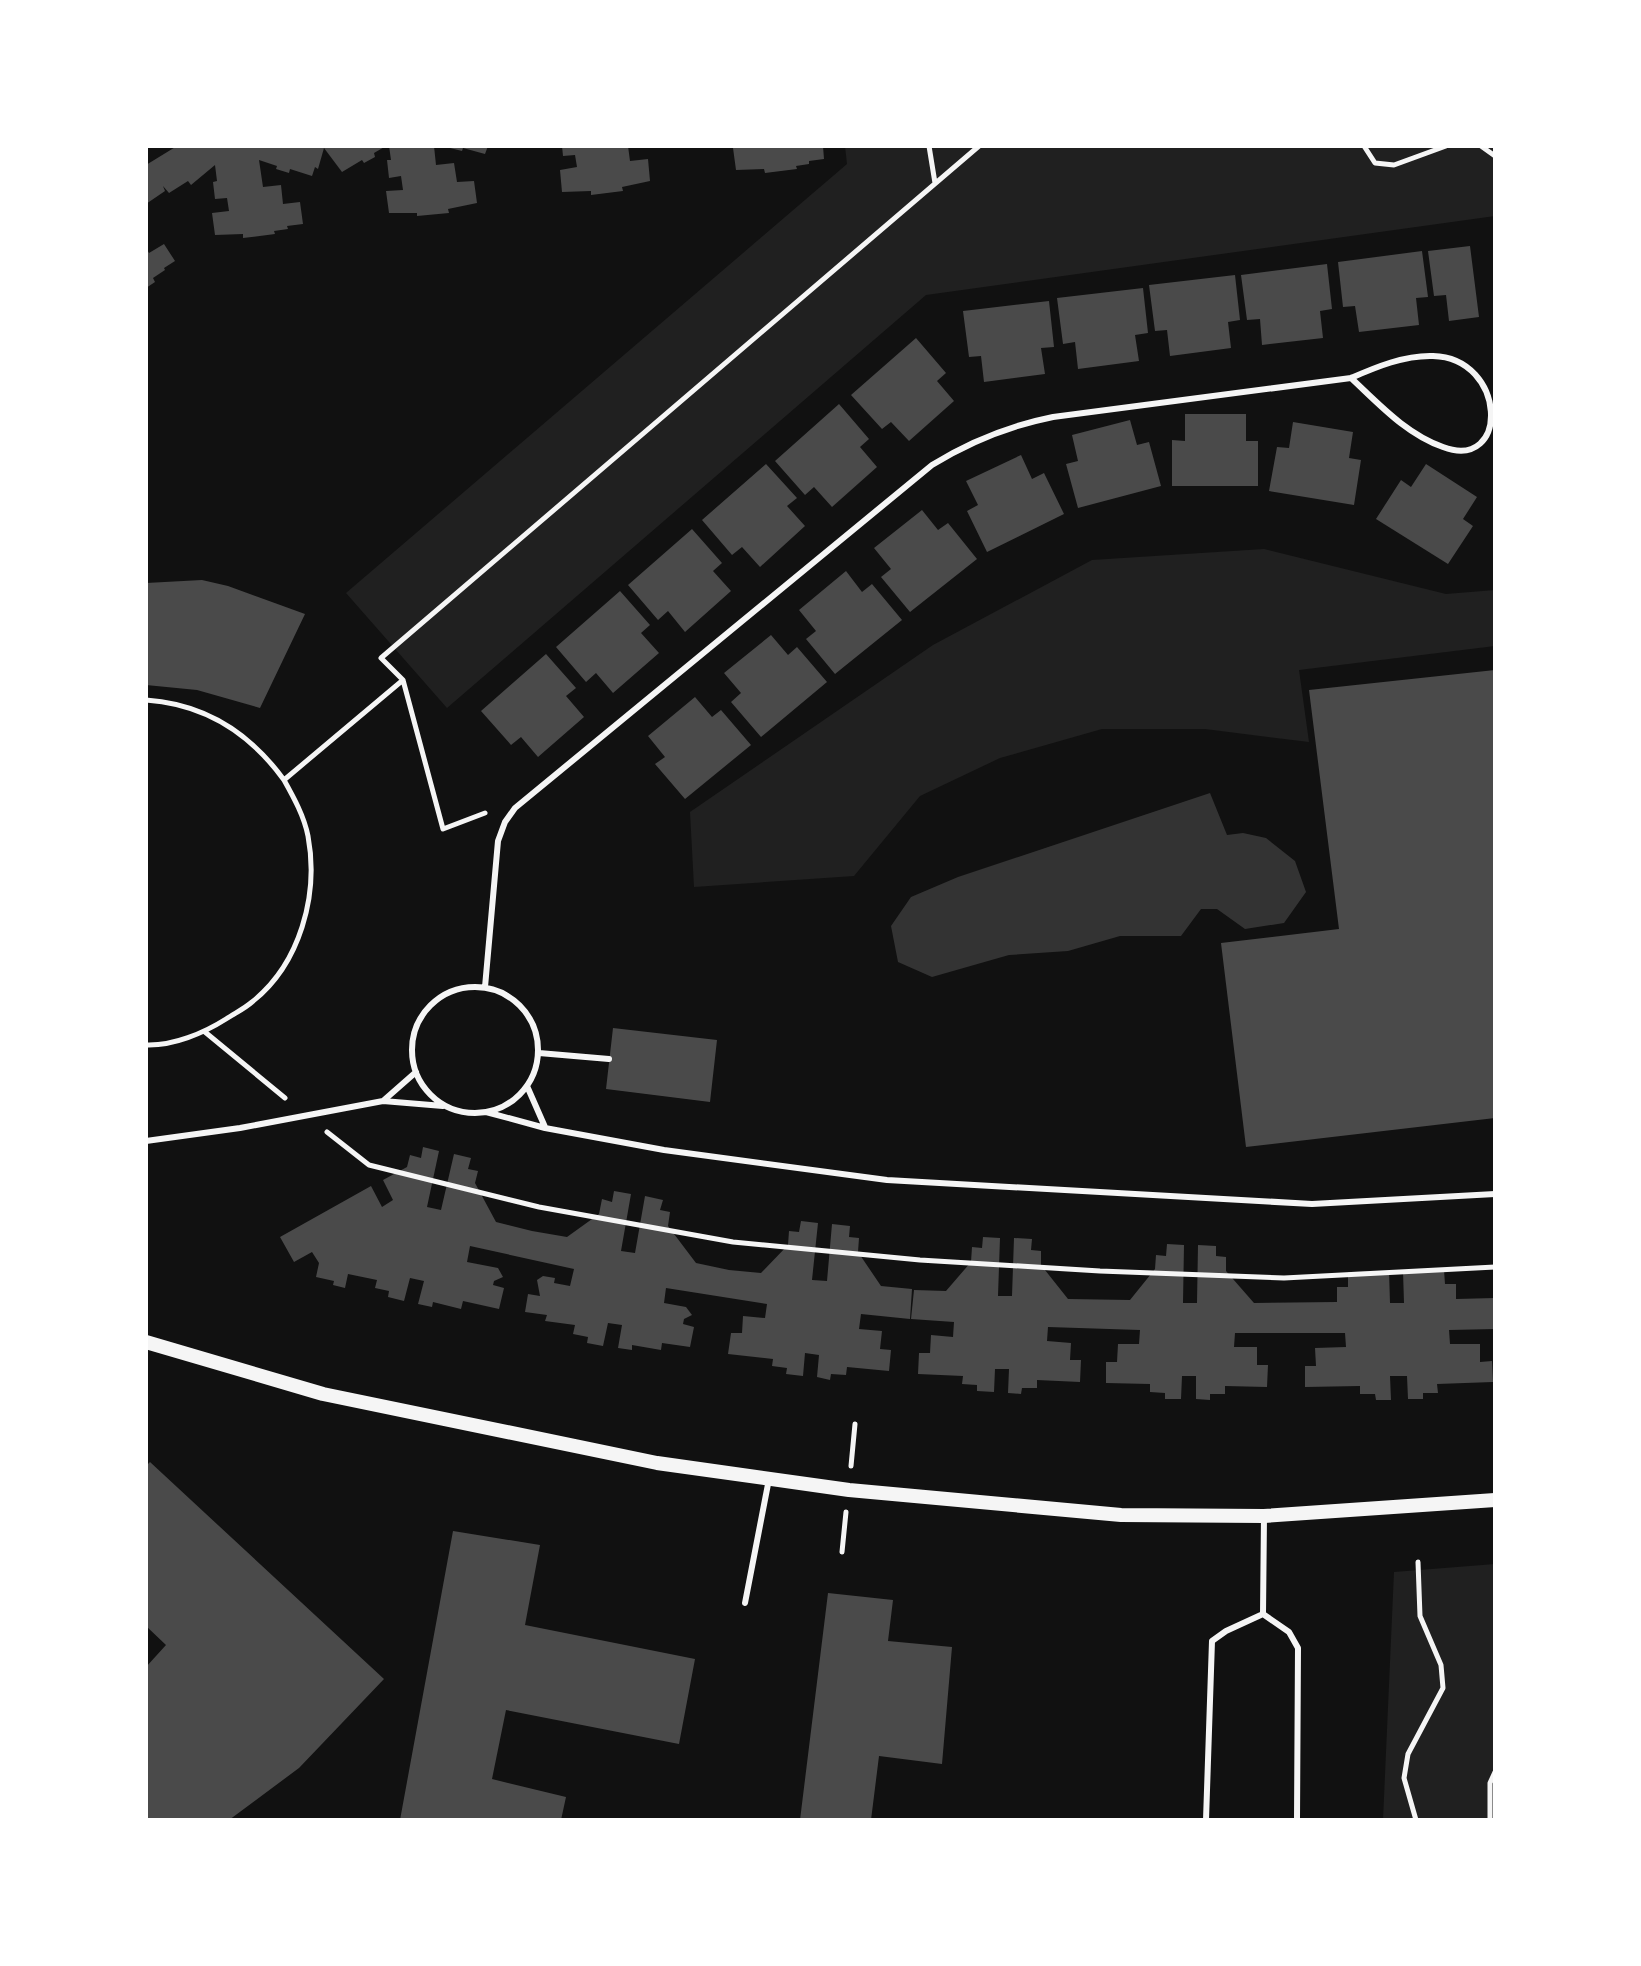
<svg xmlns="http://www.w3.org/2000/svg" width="1641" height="1966" viewBox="0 0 1641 1966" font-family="'Libre Baskerville',serif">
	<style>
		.green { fill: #202020 }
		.water { fill: #333 }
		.building { fill: #4a4a4a }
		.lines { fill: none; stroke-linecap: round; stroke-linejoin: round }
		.path { stroke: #f5f5f5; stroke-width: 5 }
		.service { stroke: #f5f5f5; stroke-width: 6 }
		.tertiary { stroke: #f5f5f5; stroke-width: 14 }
	</style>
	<rect width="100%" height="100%" fill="#111"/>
	<!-- green -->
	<path class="green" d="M845,146h650v70l-569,79 -479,413 -101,-115 501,-429z
		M1264,549l182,45 49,-4v56l-196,24 10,72 -104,-13h-103l-102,29 -80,38 -66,80 -160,11 -4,-75 243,-167 159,-85z
		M1495,1564v256h-112l11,-248z"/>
	<!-- water -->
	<path class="water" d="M1210,793l17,42 16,-2 23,5 29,23 11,31 -22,31 -39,6 -28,-20h-16l-20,27h-61l-52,15 -59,4 -77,22 -34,-15 -7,-36 20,-29 47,-20z"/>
	<!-- building -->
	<path class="building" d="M177,146h209l-12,7 1,4 -11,6 -2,-3 -20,12 -18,-24 -6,21 -3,-2 -3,9 -22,-7 -1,4 -13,-4 1,-3 -18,-6 4,27 18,-2 2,19 17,-2 3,22 -16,2 1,3 -14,2 1,3 -32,4v-4l-28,1 -3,-22 17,-2 -2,-13 -12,1 -2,-17 4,-1 -2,-16 -24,20 -3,-4 -19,12 -6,-7 2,5 -19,13v-39z
		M389,146h45l2,19 18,-2 3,19 17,-1 3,22 -29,6 1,4 -32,3v-3h-28l-3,-22 17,-1 -2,-14 -12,2 -2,-18h4z
		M464,146h24l-3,8 -22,-6 -1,3 -16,-4z
		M562,146h66l2,15 18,-2 2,22 -28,6 1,4 -32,4v-4l-29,1 -2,-22 17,-3 -2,-12 -12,1z
		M751,146h72l1,13 -15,2v3l-13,2 1,3 -32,4 -1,-4 -28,1 -3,-22z
		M164,244l11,17 -11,7 1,2 -12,8 2,4 -9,6v-40l3,5z
		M1470,246l9,71 -30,4 -3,-26 -12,1 -6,-45z
		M1422,251l6,46 -12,1 3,27 -60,7 -4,-26 -12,1 -5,-45z
		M1327,264l5,45 -12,2 3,27 -61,7 -2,-26 -13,1 -6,-45z
		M1235,275l5,45 -12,2 3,26 -61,8 -3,-26 -12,1 -6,-46z
		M1143,288l5,45 -13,2 4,26 -61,8 -3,-27 -12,2 -6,-46z
		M1049,301l5,46 -13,1 4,26 -61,8 -3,-26 -12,1 -6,-46z
		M916,338l30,35 -9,8 17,20 -45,40 -18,-19 -9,7 -31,-34z
		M839,404l30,35 -9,8 17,20 -45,40 -18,-20 -9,8 -30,-34z
		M1185,414h61v27h12v45h-86v-46l13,1z
		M1130,420l7,25 12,-3 12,44 -83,22 -12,-44 12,-3 -6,-26z
		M1293,422l60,10 -4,26 12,2 -7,45 -85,-14 8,-44 12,1z
		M1021,455l11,24 12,-6 20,41 -77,38 -20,-41 11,-6 -12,-24z
		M766,464l31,34 -10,8 18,20 -45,41 -18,-20 -10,8 -30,-35z
		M1426,464l51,33 -14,22 10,7 -25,38 -72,-45 25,-39 10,7z
		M922,510l16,20 10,-7 29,36 -67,53 -29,-35 10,-8 -17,-21z
		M692,529l30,34 -9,8 18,20 -46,41 -17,-21 -10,9 -30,-35z
		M846,571l16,21 10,-8 30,36 -67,54 -29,-35 10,-8 -17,-21z
		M202,580l26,6 77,28 -45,94 -63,-18 -51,-5v-102z
		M620,591l30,34 -9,8 18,20 -46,40 -17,-20 -10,9 -30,-35z
		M771,635l17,20 9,-8 30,35 -66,55 -30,-35 10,-9 -17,-20z
		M546,654l30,34 -10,8 18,21 -46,40 -17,-20 -10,8 -30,-34z
		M1495,670v448l-249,29 -25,-204 118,-14 -30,-239z
		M695,697l17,20 9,-7 30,35 -66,54 -30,-35 10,-7 -17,-21z
		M613,1028l104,12 -7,62 -104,-13z
		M423,1147l16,4 -12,56 14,3 13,-56 17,4 -3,11 10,2 -3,12 21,39 36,9 35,6 32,-23 3,-15 10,3 2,-11 17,3 -10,57 14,2 10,-57 18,4 -3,10 10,2 -2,14 28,37 33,7 32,3 27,-28 1,-14 10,1 2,-11 17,2 -6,57 15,1 5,-57 18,2 -1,11 10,1 -1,14 23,34 31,3 -2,30 -49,-5 -2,15 23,2 -2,18 11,1 -2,21 -42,-4 -1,8 -15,-1 -1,6 -13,-3 2,-22 -14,-2 -2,23 -17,-2 1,-6 -15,-2 1,-7 -45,-5 3,-21h11l1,-17 22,2 2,-14 -101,-16 -2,15 22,4 6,8 -8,4 -1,5 11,3 -4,20 -28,-4 -1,7 -29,-5v5l-14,-2 4,-23 -14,-2 -5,23 -16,-3 1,-6 -15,-3 2,-9 -30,-4 2,-6 -22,-3 3,-18 12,2 -3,-16 6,-4 12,2 -1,5 16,3 4,-17 -104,-23 -3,16 31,6 5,9 -9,4 -1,4 11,3 -5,21 -36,-8 -2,8 -28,-7 -1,5 -14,-3 6,-23 -14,-3 -6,23 -16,-4 1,-6 -14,-3 2,-8 -29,-6 -3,14 -12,-3 1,-4 -18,-4 3,-14 -7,-11 -18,10 -14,-25 91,-51 11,21 11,-7 -10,-20 24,-13 3,-12 11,3z
		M983,1237l17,1 -2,58h14l2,-58 18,1 -1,11 10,1v14l27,34 62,1 25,-31 1,-14 10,1 1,-12 17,1 -1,58h14l1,-58 18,1v10l10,1v14l28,32 83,-1v-15h11v-15l41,-1 1,32h14l-1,-32 41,-1 1,14h11v15l39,-1v31l-46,1 1,14h30v18l12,-1 1,21 -56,2 1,9h-15v6h-15l-1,-23h-17l1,24h-15l-1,-6h-15v-8l-55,1v-21h11l-1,-18 31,-1 -1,-14h-110l-1,14h23v18h11l-1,22 -42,-1v8h-15v6l-14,-1v-23h-14l-1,23h-16v-6l-15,-1v-8l-44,-1v-21h11l1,-18h21l1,-14 -92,-3 -1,14 24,2 -1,17h11l-1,22 -43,-2v8h-15l-1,6 -13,-1 1,-24h-14l-1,23 -17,-1v-6l-15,-1 1,-8 -45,-2 1,-21h11l1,-18 22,2 1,-15 -43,-3 3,-29 32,1 25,-29 1,-15 10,1z
		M150,1462l234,217 -85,89 -70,52h-83v-153l20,-22 -20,-19v-160z
		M453,1531l87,14 -15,80 170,34 -16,85 -173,-34 -14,69 74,18 -5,23h-161z
		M828,1593l65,7 -5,41 64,6 -10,117 -63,-8 -8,64h-71z"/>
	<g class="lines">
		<!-- path -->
		<path class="path" d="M929,146l6,37
			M1364,146l11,17 19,2 52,-19
			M1481,146l14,10
			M146,700c59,4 104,33 138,80l119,-100
			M485,813l-42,16 -40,-149 -22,-22 598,-512
			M205,1032l80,66
			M146,1045c27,1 58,-12 80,-26 9,-6 18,-10 26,-17 48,-38 67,-107 56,-166 -4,-20 -14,-38 -24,-56
			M327,1132l42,33 170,42 194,35 187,18 180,11 184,7 211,-11
			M851,1466l4,-42
			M842,1552l4,-40
			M1416,1820l-12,-42 4,-24 35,-66 -2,-23 -21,-49 -2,-54
			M1490,1820v-37l5,-11"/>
		<!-- service -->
		<path class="service" d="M412 1050a63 63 0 1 1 126 0a63 63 0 1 1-126 0Z
			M485,987l13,-146 7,-19 10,-14 417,-343c39,-24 76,-39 121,-48l298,-39c25,-11 54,-23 82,-22 74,2 77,116 10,91 -37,-13 -64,-43 -92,-69
			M539,1053l70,6
			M527,1086l18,41
			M383,1101l33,-29
			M486,1112l59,16 119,22 223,30 425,24 183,-10
			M146,1141l94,-13 143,-27 60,5
			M745,1603l24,-124
			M1263,1614l26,18 9,16 -1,172
			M1263,1614l1,-98
			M1206,1820l6,-179 14,-10 37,-17"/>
		<!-- tertiary -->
		<path class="tertiary" d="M146,1342l177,52 334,69 192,27 272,25 143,1 231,-16"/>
	</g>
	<!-- border -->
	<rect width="1641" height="1966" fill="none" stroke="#ffffff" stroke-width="296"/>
</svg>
